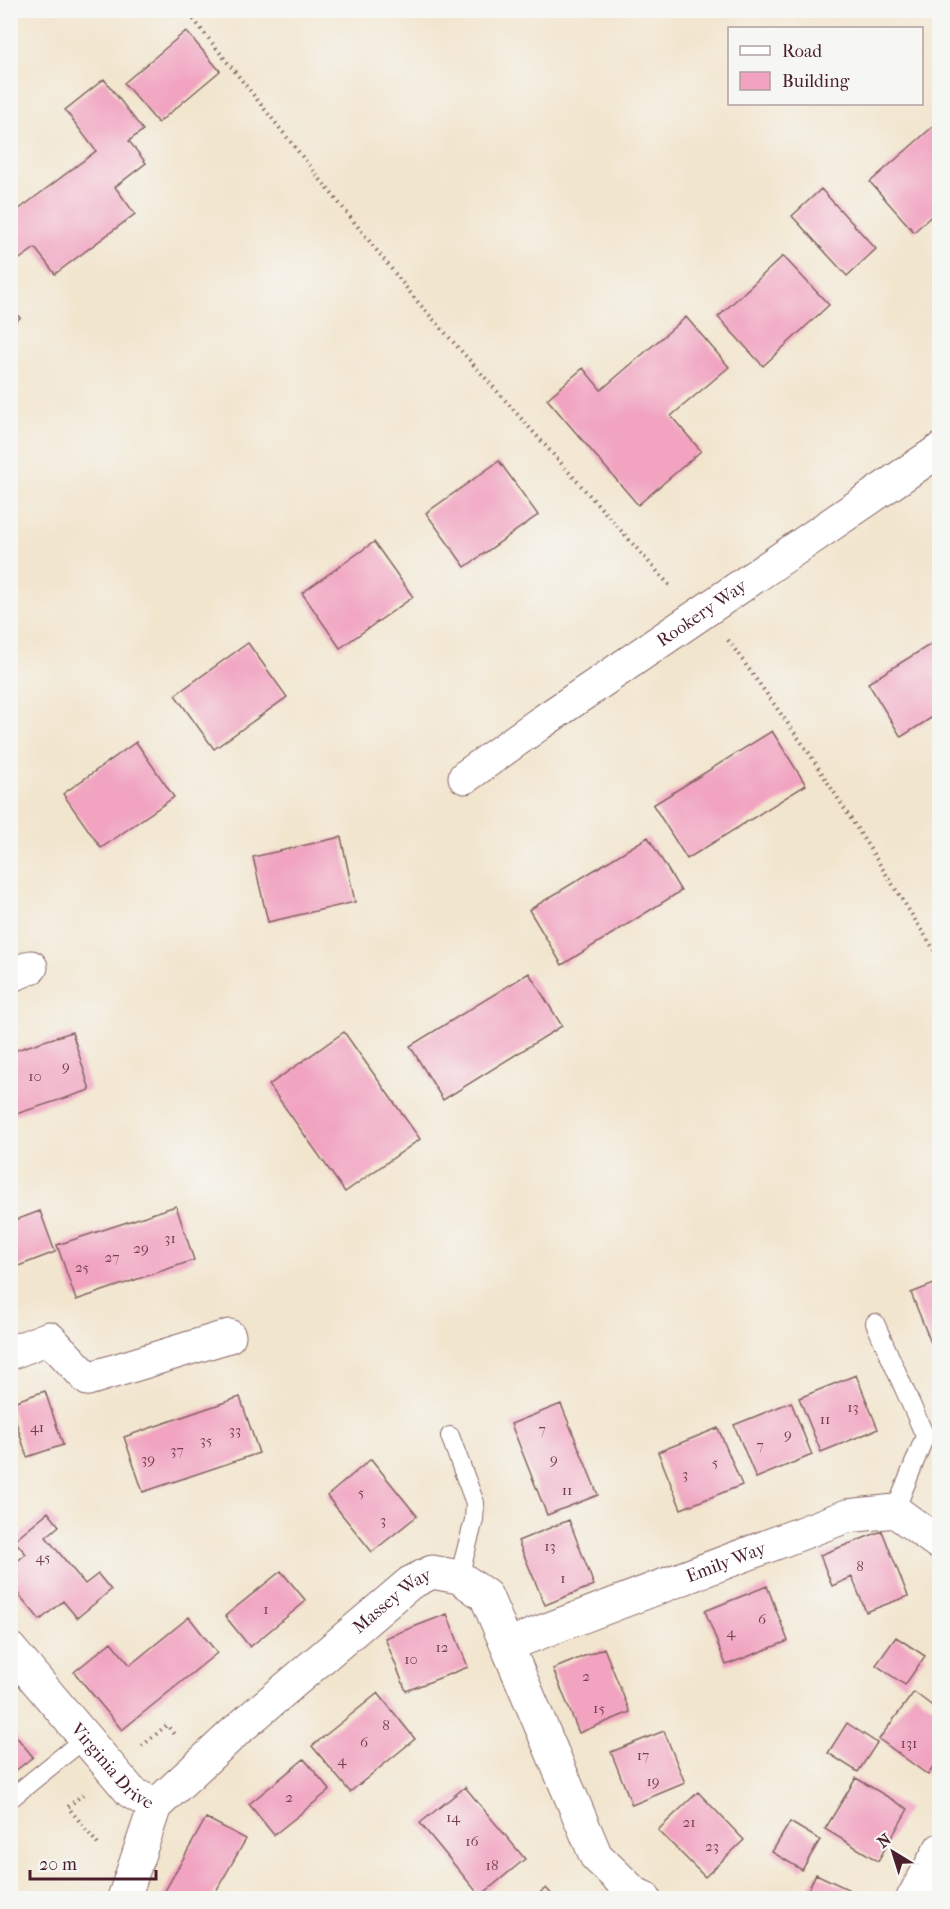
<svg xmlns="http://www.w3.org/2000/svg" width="950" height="1909" viewBox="0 0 950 1909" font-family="'IM FELL French Canon',serif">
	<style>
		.building { fill: #f1a3c0 }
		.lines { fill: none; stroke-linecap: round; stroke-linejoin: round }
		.lane-casing { stroke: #856464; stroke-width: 20 }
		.street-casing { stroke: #856464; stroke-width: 35 }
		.path { stroke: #856464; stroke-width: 4; stroke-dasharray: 1.5 4.5; stroke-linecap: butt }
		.lane { stroke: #fff; stroke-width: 18 }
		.street { stroke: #fff; stroke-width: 33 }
		.labels { text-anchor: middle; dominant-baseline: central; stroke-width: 4.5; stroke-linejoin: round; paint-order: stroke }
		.number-label { font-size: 15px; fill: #744050 }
		.street-label { font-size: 18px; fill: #4a1f2b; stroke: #f6f6f2 }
	</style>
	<rect width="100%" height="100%" fill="#f6f6f2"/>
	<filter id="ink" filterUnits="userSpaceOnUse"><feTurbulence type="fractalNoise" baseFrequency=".0167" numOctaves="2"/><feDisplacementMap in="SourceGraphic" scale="12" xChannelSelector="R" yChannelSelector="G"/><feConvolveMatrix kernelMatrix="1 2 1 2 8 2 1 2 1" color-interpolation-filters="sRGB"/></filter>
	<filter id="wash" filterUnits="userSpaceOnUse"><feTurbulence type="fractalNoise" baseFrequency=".008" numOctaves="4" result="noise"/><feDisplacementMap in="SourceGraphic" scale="24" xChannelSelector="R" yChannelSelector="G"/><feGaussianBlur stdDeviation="1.35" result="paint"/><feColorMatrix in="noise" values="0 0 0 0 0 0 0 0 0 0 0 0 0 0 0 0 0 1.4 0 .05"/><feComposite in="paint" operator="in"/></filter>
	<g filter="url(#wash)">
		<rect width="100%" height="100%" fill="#f2e5ce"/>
		<g id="blocks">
			<!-- building -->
			<path class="building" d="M186,31l34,40 -62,52 -34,-40z
				M104,79l39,51 -14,11 17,22 -31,24 20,27 -80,60 -20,-26 -21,15 -4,-5v-42l86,-65 -31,-41z
				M937,123l2,2v84l-25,23 -44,-50z
				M821,189l55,60 -29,27 -55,-60z
				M783,256l46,49 -66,61 -45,-49z
				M10,307l10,11 -10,8z
				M686,317l43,50 -58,49 30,35 -63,54 -91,-106 36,-31 18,22z
				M499,461l39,54 -73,52 -39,-54z
				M374,542l39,55 -73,51 -38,-55z
				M939,639v74l-38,24 -33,-54z
				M248,643l39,54 -73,52 -39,-54z
				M772,731l34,54 -119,74 -34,-54z
				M136,742l38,55 -73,51 -38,-54z
				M341,837l14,65 -87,20 -15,-65z
				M648,837l33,54 -119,74 -33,-55z
				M529,973l33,53 -119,74 -33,-54z
				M72,1032l18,58 -80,26v-64z
				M344,1032l76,107 -75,53 -76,-107z
				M176,1206l18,54 -118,40 -19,-55z
				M40,1211l15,41 -39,15 -6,-14v-31z
				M939,1282v69l-4,2 -24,-60z
				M856,1375l22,54 -57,23 -22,-54z
				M45,1391l18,54 -36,12 -17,-54z
				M240,1397l19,56 -116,39 -19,-55z
				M791,1402l21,53 -56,23 -22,-53z
				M561,1404l37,91 -51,20 -36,-91z
				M718,1428l24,57 -61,24 -23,-57z
				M371,1459l46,57 -45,36 -45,-56z
				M48,1512l11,14 -13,11 39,47 13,-10 13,16 -34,28 -14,-17 -23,19 -30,-36v-17l16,-13 -12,-14z
				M569,1520l25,65 -49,20 -27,-64z
				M882,1531l26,65 -42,16 -14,-35 -20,9 -12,-31z
				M281,1571l25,30 -56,46 -25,-31z
				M767,1586l21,55 -62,24 -21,-54z
				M447,1614l21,53 -62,24 -21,-53z
				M189,1617l28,36 -95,77 -48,-58 37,-30 19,23z
				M896,1637l29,19 -20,29 -29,-20z
				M604,1648l26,64 -51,21 -26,-64z
				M914,1692l25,19v48l-11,16 -49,-36z
				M378,1693l37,46 -65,53 -38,-46z
				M847,1723l30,20 -19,29 -30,-19z
				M10,1729l23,28 -23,18z
				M664,1731l21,52 -53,22 -21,-53z
				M304,1759l26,31 -56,45 -25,-31z
				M856,1778l52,31 -30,52 -53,-32z
				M465,1787l60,72 -45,37 -60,-73z
				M698,1792l46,48 -39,37 -47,-47z
				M206,1818l40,21 -34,59h-51z
				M790,1822l30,18 -18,30 -30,-18z
				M816,1874l38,18 -3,6h-47z
				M546,1888l9,10h-22z"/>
		</g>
	</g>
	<g filter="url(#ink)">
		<use href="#blocks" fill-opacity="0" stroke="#856464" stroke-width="1.5"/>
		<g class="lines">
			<!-- lane casing -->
			<g class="lane-casing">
				<path id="lane" d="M875,1323l50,113 -30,75
					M450,1436l25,67 -1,17 -15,57
					M10,1799l74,-60"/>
			</g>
			<!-- street casing -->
			<g class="street-casing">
				<g id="street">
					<path id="s1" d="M465,777l74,-53 401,-274"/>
					<path d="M10,976l21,-9"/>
					<path d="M10,1353l39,-15 39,41 141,-43"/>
					<path id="s2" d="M507,1645l340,-129 48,-5 45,33"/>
					<path id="s3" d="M10,1649l121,143 24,14"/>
					<path id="s4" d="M155,1806l81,-75 174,-148 22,-11 27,5 27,19 110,260 38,37 10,5"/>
					<path d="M124,1898l31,-92"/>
					<path d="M913,1898l27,-48"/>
				</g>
			</g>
			<!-- path -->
			<path class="path" d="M186,10l230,290 256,288
				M728,640l81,113 131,206
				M142,1746l25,-21 9,12
				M83,1794l-15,13 32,40"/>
			<!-- lane -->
			<use href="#lane" class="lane"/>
			<!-- street -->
			<use href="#street" class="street"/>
		</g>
	</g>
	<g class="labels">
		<!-- number labels -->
		<g class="number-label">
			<text x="66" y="1066">9</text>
			<text x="35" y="1076">10</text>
			<text x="170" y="1238">31</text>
			<text x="141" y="1248">29</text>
			<text x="112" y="1257">27</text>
			<text x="82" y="1267">25</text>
			<text x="853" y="1407">13</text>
			<text x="825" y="1419">11</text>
			<text x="37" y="1427">41</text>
			<text x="542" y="1429">7</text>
			<text x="235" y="1430">33</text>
			<text x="788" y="1434">9</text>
			<text x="206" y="1440">35</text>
			<text x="760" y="1445">7</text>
			<text x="177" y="1450">37</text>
			<text x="148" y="1459">39</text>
			<text x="554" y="1459">9</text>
			<text x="715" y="1462">5</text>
			<text x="685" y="1474">3</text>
			<text x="567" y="1490">11</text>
			<text x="361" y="1492">5</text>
			<text x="383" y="1520">3</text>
			<text x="550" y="1546">13</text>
			<text x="43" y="1557">45</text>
			<text x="860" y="1566">8</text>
			<text x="563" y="1578">1</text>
			<text x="266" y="1609">1</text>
			<text x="762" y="1619">6</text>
			<text x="731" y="1632">4</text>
			<text x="442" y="1647">12</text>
			<text x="411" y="1659">10</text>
			<text x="586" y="1676">2</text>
			<text x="599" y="1708">15</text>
			<text x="386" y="1725">8</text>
			<text x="364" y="1742">6</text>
			<text x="909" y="1743">131</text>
			<text x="643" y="1755">17</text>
			<text x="342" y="1760">4</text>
			<text x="653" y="1781">19</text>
			<text x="289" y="1797">2</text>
			<text x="453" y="1817">14</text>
			<text x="689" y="1822">21</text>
			<text x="472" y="1841">16</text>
			<text x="712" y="1846">23</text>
			<text x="492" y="1865">18</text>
		</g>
		<!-- street labels -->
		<g class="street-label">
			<text stroke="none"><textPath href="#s1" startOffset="288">Rookery Way</textPath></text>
			<text stroke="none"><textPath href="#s2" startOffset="234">Emily Way</textPath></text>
			<text stroke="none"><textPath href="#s4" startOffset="314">Massey Way</textPath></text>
			<text stroke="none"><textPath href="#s3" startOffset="156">Virginia Drive</textPath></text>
		</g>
	</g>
	<!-- margin -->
	<rect width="950" height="1909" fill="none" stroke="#f6f6f2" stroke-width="36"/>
	<!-- legend -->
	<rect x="728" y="27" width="195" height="78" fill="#f6f6f2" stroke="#b1a0a2" stroke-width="1.5"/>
	<rect x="740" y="46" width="30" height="9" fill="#ffffff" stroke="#b1a0a2" stroke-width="1.5"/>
	<text x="782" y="57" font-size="18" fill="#4a1f2b">Road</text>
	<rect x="740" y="72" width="30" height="18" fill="#f1a3c0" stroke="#b1a0a2" stroke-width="1.5"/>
	<text x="782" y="87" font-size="18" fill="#4a1f2b">Building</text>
	<!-- north arrow -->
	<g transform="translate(893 1852) rotate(322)" stroke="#f6f6f2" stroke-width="4.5" paint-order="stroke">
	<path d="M0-4.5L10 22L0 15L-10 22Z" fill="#4a1f2b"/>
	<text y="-9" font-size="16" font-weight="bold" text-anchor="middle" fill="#4a1f2b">N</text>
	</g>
	<!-- scale -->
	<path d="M30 1870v9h126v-9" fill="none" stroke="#4a1f2b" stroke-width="3"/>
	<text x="39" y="1870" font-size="18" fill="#4a1f2b" stroke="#f6f6f2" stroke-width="4.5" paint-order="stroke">20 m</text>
</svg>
